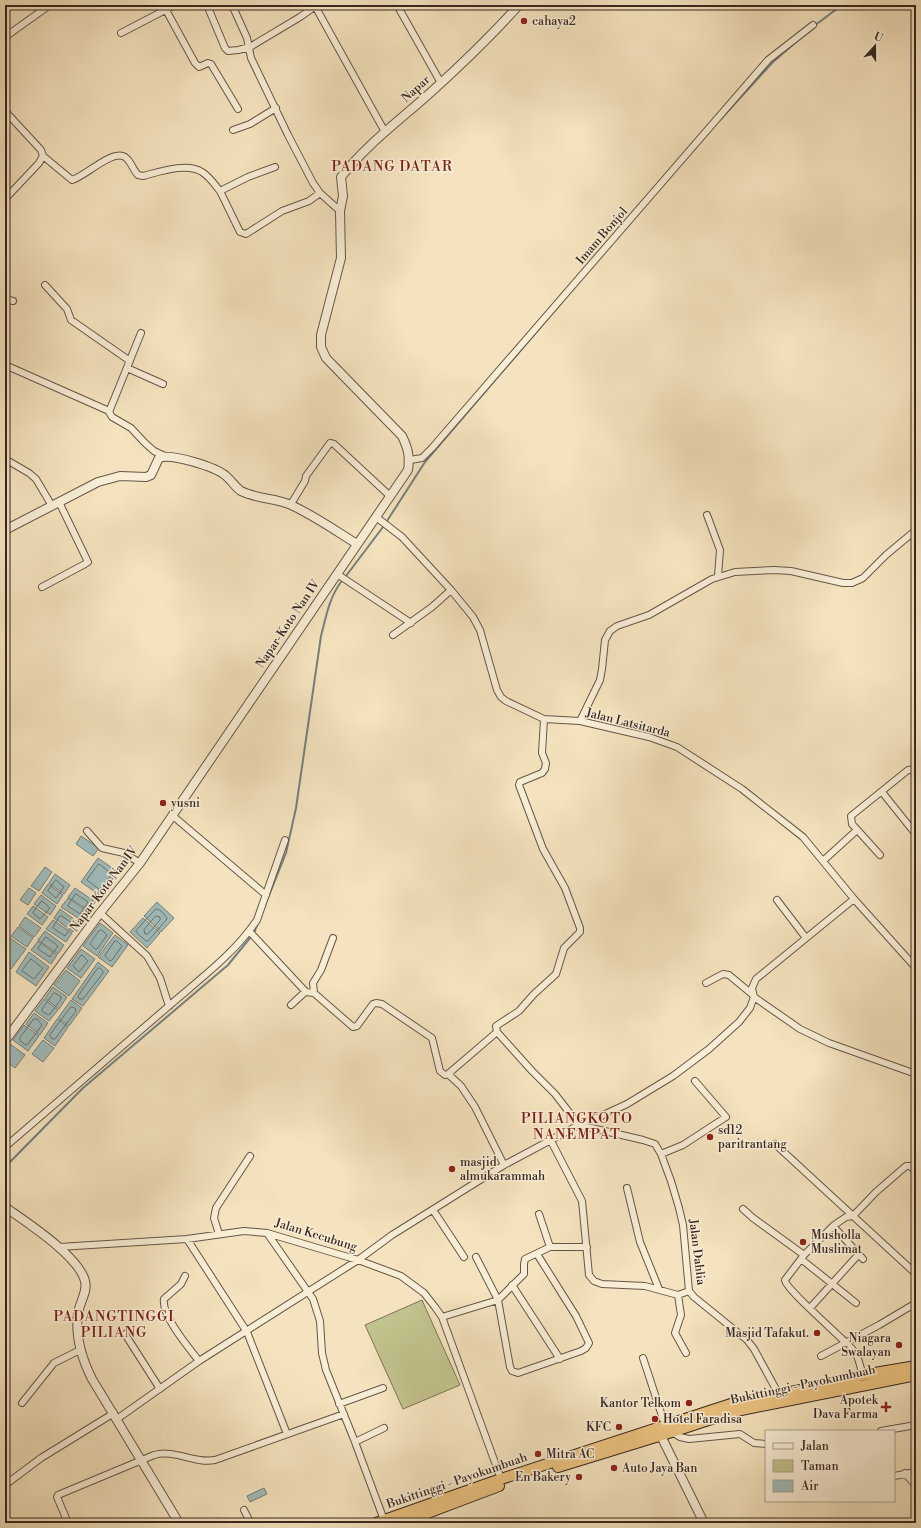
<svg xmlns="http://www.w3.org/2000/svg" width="921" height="1528" viewBox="0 0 921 1528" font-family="'Libre Bodoni',serif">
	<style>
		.green { fill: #c1c28d; stroke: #7c7457 }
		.water { fill: #9fbcbb; stroke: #75807d }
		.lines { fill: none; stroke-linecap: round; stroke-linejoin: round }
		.shore { stroke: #6b726e; stroke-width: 1 }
		.stream { stroke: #75807d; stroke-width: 2 }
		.minor-casing { stroke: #665648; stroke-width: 8 }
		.tertiary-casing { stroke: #665648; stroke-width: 10 }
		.trunk-casing { stroke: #372721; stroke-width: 12 }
		.minor { stroke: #f8edd5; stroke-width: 6 }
		.tertiary { stroke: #f8edd5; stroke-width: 8 }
		.trunk { stroke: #eac27f; stroke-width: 10 }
		.poi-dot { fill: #8f2418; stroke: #f8edd5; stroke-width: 1.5 }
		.labels { text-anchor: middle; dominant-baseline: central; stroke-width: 3; stroke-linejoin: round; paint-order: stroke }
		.poi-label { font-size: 12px; fill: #372721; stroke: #f8edd5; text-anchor: start }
		.street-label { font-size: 12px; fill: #372721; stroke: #f8edd5 }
		.quarter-label { font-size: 14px; letter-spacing: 1px; fill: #7a1f14; stroke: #f8edd5 }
	</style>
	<rect width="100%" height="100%" fill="#f4e3be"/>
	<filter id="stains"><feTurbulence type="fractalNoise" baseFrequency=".005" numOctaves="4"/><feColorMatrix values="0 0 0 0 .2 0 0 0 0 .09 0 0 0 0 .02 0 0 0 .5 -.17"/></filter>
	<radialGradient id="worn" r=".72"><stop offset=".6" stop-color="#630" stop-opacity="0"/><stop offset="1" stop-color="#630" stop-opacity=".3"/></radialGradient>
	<!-- green -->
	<path class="green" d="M422,1300l38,85 -57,24 -38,-84z"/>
	<!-- water -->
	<path class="water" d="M81,836l18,12 -6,8 -17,-12z
		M98,858l20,14 -17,24 -20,-14z
		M45,867l7,5 -13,19 -8,-5z
		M55,874l15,11 -6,9 -15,-11z
		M48,884l15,11 -6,9 -15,-11z
		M29,888l7,5 -8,12 -8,-5z
		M75,888l19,13 -6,9 -20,-13z
		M41,895l15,11 -6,9 -16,-11z
		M68,898l19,13 -6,9 -20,-13z
		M157,902l17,16 -13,14 -17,-16z
		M33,906l15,11 -6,8 -15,-11z
		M60,909l19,14 -6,9 -19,-14z
		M25,917l16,11 -7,9 -15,-11z
		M143,918l17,15 -13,15 -17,-16z
		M53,920l19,13 -6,9 -20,-13z
		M100,923l13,10 -16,23 -14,-10z
		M18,927l15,11 -6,9 -16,-11z
		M45,931l19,14 -6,9 -20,-14z
		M115,935l13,10 -16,22 -14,-10z
		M10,938l16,11 -15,20 -6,-5v-18z
		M38,941l19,14 -6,9 -20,-14z
		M81,949l14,10 -14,19 -14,-10z
		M29,952l20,15 -13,19 -20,-14z
		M98,962l11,9 -26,35 -11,-7z
		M66,970l14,11 -11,15 -15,-11z
		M53,987l14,10 -8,12 -14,-11z
		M44,999l14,11 -9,11 -14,-10z
		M71,1000l11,8 -13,18 -11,-8z
		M34,1013l14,10 -8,12 -14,-11z
		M57,1019l11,8 -13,19 -11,-8z
		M24,1025l15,11 -11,15 -15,-11z
		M43,1040l11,8 -11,14 -11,-8z
		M10,1044l15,11 -10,13 -10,-7v-10z
		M264,1488l3,6 -17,8 -3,-6z"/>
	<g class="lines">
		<!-- shore -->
		<path class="shore" d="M99,864l13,10 -12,16 -13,-10z
			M56,880l8,7 -8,11 -8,-7z
			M76,894l12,8 -8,12 -12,-8z
			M42,901l8,7 -10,11 -7,-6z
			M156,909c4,0 10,6 11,10l-19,22h-2l-9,-8 -1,-2z
			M60,916h2l11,8 -8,12 -12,-8z
			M156,916l4,1v3l-12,14h-3l-1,-4z
			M100,930h2l5,5 -10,14h-2l-5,-5z
			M46,937l12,9 -8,11 -12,-8z
			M115,941h2l5,5 -10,14 -2,1 -5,-5z
			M82,955l6,6 -9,11 -6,-6z
			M31,959l12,9 -9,11 -12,-8z
			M100,968l3,3v2l-20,26h-4l-1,-3 19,-27z
			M55,993l6,4v2l-11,15 -2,1 -6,-4v-2l11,-15z
			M71,1007l4,1 1,3 -21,28h-3l-2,-4z
			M34,1019h3l5,6 -14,19 -2,1 -6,-4v-3z"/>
		<!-- stream -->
		<path class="stream" d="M814,26l28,-21
			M719,121l54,-59 23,-20
			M387,521l38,-59 138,-161
			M346,576l37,-49
			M5,1167l78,-79 145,-123 26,-32 32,-80 10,-45 25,-172c5,-19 8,-38 20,-54"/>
		<!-- minor casing -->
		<g class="minor-casing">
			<path id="minor" d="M207,5l18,43 3,3 10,-1 12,-3 50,-30 17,-12
				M232,5l15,33 4,20 37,77 25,48 7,10 20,18
				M397,5l44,78
				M315,6l70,126
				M166,10l29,53 4,4 9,-4 3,1 27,45
				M121,33l54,-28
				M5,37l42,-30
				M5,111l36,39 2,6 -4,7 -34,36
				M233,130l17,-6 26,-16
				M43,156l29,24c14,-4 40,-31 53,-23 6,4 8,13 13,18l5,1c16,-4 44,-14 59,-4 7,4 13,13 18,19l28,-14 27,-10
				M220,191l20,41 6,2 36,-23 27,-10 11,-8
				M45,285l22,24 4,11 59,41
				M5,299l8,2
				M141,333l-32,79 3,5 19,11 14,15 9,8 13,6
				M5,365l104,46
				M127,368l36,16
				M5,459l24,14 7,6 16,27
				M410,460l12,-2 10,-10 336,-388 45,-35
				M291,504l14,-23 1,-5 24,-33 4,1 56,52
				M707,515l13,35 -2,26
				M376,517l26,20 49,53 22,27 7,13 17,60 4,7 5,4 38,18 36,2 69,16 28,10 65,42 61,48 51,62 62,69
				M337,574l74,49
				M42,587l43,-23 3,-2 -29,-60
				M393,635l39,-28 19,-17
				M544,719l-2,34 4,10 -1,6 -3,4 -22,9 -1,3 24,64 22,39 15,40v4l-16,16 -8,26 -22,20 -15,17 -23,15 1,6 35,39 23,23 24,31 64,15 12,4 6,10 10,27 8,27 4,17 6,66 5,6 53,43 7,9 24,44
				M580,721l20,-41 2,-11 3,-29 5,-9 7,-5 32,-11 63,-36 23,-7 39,-2 17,1 52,12h9l11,-5 23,-23 30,-25
				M882,792l32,40
				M173,816l93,79
				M87,831l15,17 22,5 16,10
				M880,855l-28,-31 -1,-8 57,-46 8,-1
				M824,860l33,-30
				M777,900l29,38
				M100,913l47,43 13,22 9,28
				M249,931l57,61
				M706,983l17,-9 6,1 24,20
				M314,993l39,34 4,-1 16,-22 3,-1 6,1 50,34 8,33 5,4 3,-1 49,-42
				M754,997l46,32 29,14 87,31
				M291,1005l14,-13 9,1 -1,-10 8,-13 12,-32
				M448,1074l13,12 14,21 29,58
				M550,1139l32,62 7,74 5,6 8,3 43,2 33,9 11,-4
				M775,1144l141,130
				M5,1147c55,-47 110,-95 165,-142 31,-27 64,-51 87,-85l28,-80
				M661,1154l22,-9 43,-28 -31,-36
				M627,1188l13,54 19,47
				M743,1209l10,9 51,37
				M433,1210l31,47
				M539,1214l11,33
				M833,1226l30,33
				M267,1233l46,66 7,22 2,32 4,17 29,72 29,78
				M219,1234l-5,-16 2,-10 34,-52
				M187,1239l60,93 40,102
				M59,1247l128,-8 57,-8 23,2 91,27 43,16 23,17 11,14 7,10 59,162
				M476,1257l22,43 12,67 2,4 6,2 63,-22 5,-3 3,-5 -13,-27 -39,-62
				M801,1259l55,44
				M185,1276l-4,8 -17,15c-3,16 25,49 35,62
				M512,1285l48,74
				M678,1295l3,20 -6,18 11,20
				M810,1308l49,-54
				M442,1317l56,-17 26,-26v-10l1,-5 25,-12h37
				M125,1334l35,55
				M821,1356l58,-31 37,-22
				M643,1358l22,67
				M863,1375c-3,-7 -4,-20 -10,-25 -9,-11 -68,-61 -68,-70l19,-25 29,-29 13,-9 7,-1 23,-24 30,-26h4l6,6
				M22,1403l32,-40 26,-13
				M339,1404l44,-16
				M117,1419l82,-58 159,-101 34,-25 112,-70 75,-40 22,-9 26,-12 46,-28 36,-27 30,-27 11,-14 4,-11 -2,-9 4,-9 98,-80
				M881,1431l35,-6
				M672,1432l8,5 9,2 51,-5 14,9 12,1
				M355,1442l29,-14
				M905,1473l11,13
				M894,1476l22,-4
				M5,1485l36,-27 73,-45
				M244,1510l5,10 -1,3
				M68,1523l-11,-26 1,-2 96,-40c21,-6 40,9 61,5l129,-46"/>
		</g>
		<!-- tertiary casing -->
		<g class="tertiary-casing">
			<path id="tertiary" d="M5,530l93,-48 22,-6 26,1 5,-2 8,-17c12,-5 57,9 67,18 6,5 9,11 15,15 16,8 35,7 50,14 22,10 45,26 66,39
				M5,1041l95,-128 40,-50 268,-393c2,-13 0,-22 -6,-34l-76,-78 -5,-11v-12l20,-77 -1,-47 3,-15 -2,-19c25,-32 59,-57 89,-84 31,-28 61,-57 89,-88
				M5,1207c21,15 74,49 80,74 3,11 -6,22 -7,33 -3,22 4,45 14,65l87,144
				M661,1436l43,87"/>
		</g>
		<!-- trunk casing -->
		<g class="trunk-casing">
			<path id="trunk" d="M558,1467l114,-35 64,-21 180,-36
				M376,1523l125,-44 233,-76 92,-18 37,-10 53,-9
				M401,1523l98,-37"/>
		</g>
		<!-- minor -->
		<use href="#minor" class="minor"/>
		<!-- tertiary -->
		<use href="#tertiary" class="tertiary"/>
		<!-- trunk -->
		<use href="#trunk" class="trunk"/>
	</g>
	<!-- markers -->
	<g class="poi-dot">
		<circle cx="524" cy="21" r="4"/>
		<circle cx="163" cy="803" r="4"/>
		<circle cx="710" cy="1137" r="4"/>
		<circle cx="452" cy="1169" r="4"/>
		<circle cx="803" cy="1242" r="4"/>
		<circle cx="817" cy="1333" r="4"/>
		<circle cx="899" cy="1345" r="4"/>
		<circle cx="689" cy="1403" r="4"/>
		<path d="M884 1401h4v4h4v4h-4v4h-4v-4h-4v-4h4z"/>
		<circle cx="655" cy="1419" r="4"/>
		<circle cx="619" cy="1427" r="4"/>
		<circle cx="538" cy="1454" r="4"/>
		<circle cx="614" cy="1468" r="4"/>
		<circle cx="579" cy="1477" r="4"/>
	</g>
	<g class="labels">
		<!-- poi labels -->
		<g class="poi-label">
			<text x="532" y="21">cahaya2</text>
			<text x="171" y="803">yusni</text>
			<text x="718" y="1130">sd12<tspan x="718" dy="14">paritrantang</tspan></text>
			<text x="460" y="1162">masjid<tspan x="460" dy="14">almukarammah</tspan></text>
			<text x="811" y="1235">Musholla<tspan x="811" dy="14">Muslimat</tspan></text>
			<text x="809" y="1333" text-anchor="end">Masjid Tafakut.</text>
			<text x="891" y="1338" text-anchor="end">Niagara<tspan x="891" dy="14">Swalayan</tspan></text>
			<text x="878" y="1400" text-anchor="end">Apotek<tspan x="878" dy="14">Dava Farma</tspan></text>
			<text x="681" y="1403" text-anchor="end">Kantor Telkom</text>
			<text x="663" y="1419">Hotel Faradisa</text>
			<text x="611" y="1427" text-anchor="end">KFC</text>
			<text x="546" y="1454">Mitra AC</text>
			<text x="622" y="1468">Auto Jaya Ban</text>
			<text x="571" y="1477" text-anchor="end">En Bakery</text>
		</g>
		<!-- street labels -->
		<g class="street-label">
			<text transform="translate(416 89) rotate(-42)">Napar</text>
			<text transform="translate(602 236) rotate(-49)">Imam Bonjol</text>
			<text transform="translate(288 624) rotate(-56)">Napar-Koto Nan IV</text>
			<text transform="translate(628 723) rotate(14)">Jalan Latsitarda</text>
			<text transform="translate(104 889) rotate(-53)">Napar-Koto Nan IV</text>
			<text transform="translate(316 1235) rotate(17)">Jalan Kecubung</text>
			<text transform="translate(697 1252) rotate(83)">Jalan Dahlia</text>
			<text transform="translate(803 1385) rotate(-12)">Bukittinggi - Payokumbuah</text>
			<text transform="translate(457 1481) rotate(-19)">Bukittinggi - Payokumbuah</text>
		</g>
		<!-- quarter labels -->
		<g class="quarter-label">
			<text x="392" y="167">PADANG DATAR</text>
			<text x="577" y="1119">PILIANGKOTO<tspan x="577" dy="16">NANEMPAT</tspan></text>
			<text x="114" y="1317">PADANGTINGGI<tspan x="114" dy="16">PILIANG</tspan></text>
		</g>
	</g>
	<!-- margin -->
	<rect width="921" height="1528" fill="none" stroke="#f4e3be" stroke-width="20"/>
	<rect x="6" y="6" width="909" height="1516" fill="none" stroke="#372721" stroke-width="2"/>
	<rect x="10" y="10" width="901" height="1508" fill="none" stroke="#372721"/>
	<!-- legend -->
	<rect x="765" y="1430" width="130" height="72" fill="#f8edd5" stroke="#ab9e8d"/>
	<rect x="773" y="1443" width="20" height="6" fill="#f8edd5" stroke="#ab9e8d"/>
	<text x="801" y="1450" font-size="12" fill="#372721">Jalan</text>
	<rect x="773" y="1460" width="20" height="12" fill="#c1c28d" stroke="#ab9e8d"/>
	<text x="801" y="1470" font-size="12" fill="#372721">Taman</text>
	<rect x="773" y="1480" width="20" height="12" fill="#9fbcbb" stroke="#ab9e8d"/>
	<text x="801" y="1490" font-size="12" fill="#372721">Air</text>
	<!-- north arrow -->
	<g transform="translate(875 46) rotate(21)" stroke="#f8edd5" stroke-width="3" paint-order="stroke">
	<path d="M0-3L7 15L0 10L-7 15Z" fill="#372721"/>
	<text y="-6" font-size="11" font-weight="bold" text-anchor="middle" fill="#372721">U</text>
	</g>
	<rect width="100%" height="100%" filter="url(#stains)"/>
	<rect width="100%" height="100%" fill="url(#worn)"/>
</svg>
